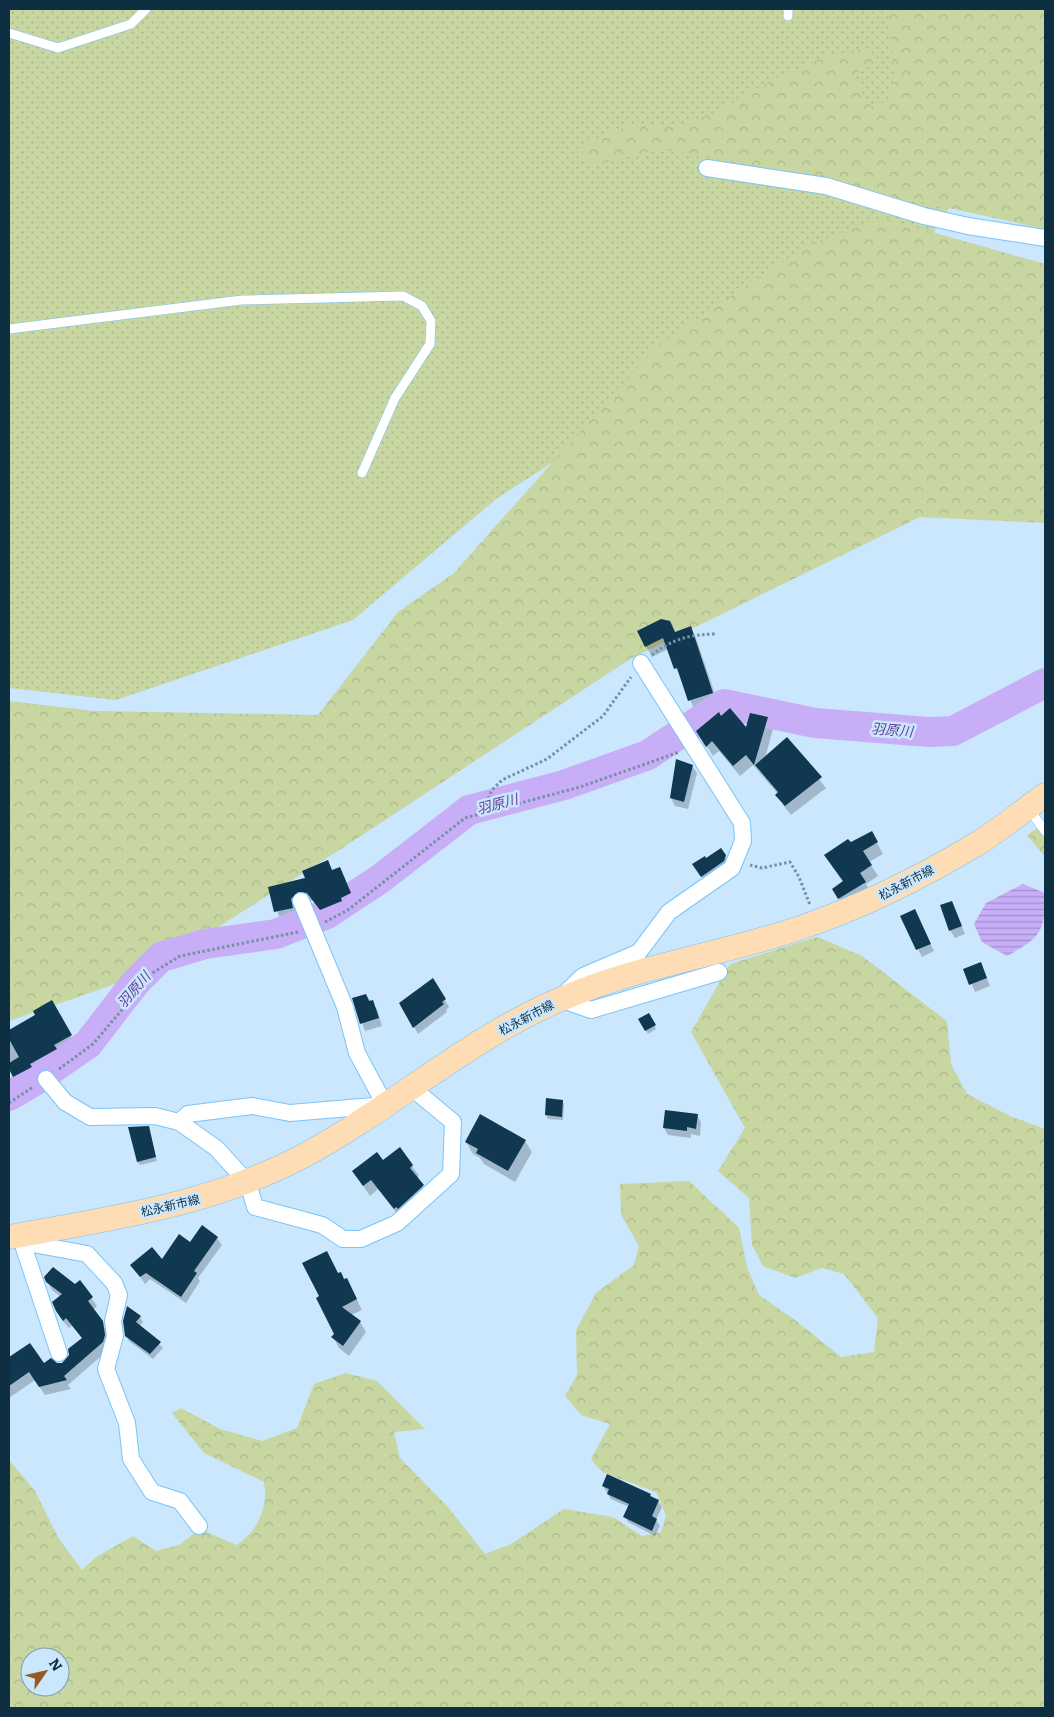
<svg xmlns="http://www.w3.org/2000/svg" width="1054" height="1717" viewBox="0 0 1054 1717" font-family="Literata,'Noto Sans JP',serif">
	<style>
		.grass { fill: url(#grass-dots) }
		.forest { fill: url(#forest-crowns); fill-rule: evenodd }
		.water { fill: url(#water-rules) }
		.shadow { fill: #0003 }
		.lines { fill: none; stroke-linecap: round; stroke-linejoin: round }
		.river { stroke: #c8aef7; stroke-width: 30 }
		.building { fill: #103851 }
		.lane-casing { stroke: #79c4f8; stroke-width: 10 }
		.street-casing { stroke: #79c4f8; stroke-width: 18 }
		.secondary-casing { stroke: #79c4f8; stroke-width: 25 }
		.path { stroke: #7391a6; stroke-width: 3; stroke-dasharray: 2.5 2.5; stroke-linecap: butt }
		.lane { stroke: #fff; stroke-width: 9 }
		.street { stroke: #fff; stroke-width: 16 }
		.secondary { stroke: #feddb4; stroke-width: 24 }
		.labels { text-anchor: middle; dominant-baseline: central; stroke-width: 5; stroke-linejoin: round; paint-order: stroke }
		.street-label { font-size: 12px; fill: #0e2e42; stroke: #cae7fd }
		.water-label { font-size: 14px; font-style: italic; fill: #633f94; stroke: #cae7fd }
	</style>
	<defs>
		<pattern id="grass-dots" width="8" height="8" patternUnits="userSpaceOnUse" patternTransform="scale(1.25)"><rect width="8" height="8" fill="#c8d6a2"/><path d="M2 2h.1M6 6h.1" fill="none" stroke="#abb88d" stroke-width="1.8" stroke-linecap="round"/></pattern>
		<pattern id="forest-crowns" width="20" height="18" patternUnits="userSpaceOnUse" patternTransform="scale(1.25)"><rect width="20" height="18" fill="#c8d6a2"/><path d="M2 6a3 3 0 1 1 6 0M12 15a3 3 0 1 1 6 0" fill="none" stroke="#abb88d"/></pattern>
		<pattern id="water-rules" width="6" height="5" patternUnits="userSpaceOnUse" patternTransform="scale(1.25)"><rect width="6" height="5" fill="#c8aef7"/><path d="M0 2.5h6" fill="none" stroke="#a18eca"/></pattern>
	</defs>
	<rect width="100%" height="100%" fill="#cae7fd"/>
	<!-- grass -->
	<path class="grass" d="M9,9h961l58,76 -124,193 -227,104 -181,117 -143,121 -237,80 -107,-12z"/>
	<!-- forest -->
	<path class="forest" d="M857,9h188v220l-321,-70 -65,-10 -70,18 -10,-21 46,-19 60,-3 35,-14 53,-30 54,-24 44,-9 3,15 -23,14 20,30 16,-5 8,-17 -6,-71z
		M882,218l163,46v259l-125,-6 -290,142 -286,188 -200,127 -135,47v-320l86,10 223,4 80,-103 56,-39 203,-228 151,-100z
		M1045,822v35l-18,-22z
		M817,937l45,19 85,65 4,43 16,30 43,22 35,13v579h-1036v-248l26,31 24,48 23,31 14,-13 37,-21 23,15 23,-6 21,-16 36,16c21,-12 33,-39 28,-63l-60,-29 -32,-40 9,-5 39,21 42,12 35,-13 17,-44 32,-11 31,8 48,48 -31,3 6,26 48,49 37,47 26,-10 53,-35 49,8 29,19 19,-4 5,-17 -10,-23 -54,-20 -11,-13 19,-35 -29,-9 -16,-19 12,-21 -1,-45 20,-37 38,-28 5,-19 -18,-31 -1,-31 69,-3 50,47 8,39 12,28 36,25 46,37 33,-5 4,-34 -34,-44 -22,-6 -27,10 -32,-12 -11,-21 -3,-47 -31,-27 27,-43 -54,-96 39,-68zM30,1657h30v30h-30z"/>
	<!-- water -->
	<path class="water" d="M1023,884l22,9c0,39 -4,44 -38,63l-25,-14 -8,-18 12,-21z"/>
	<!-- shadow -->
	<path class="shadow" d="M690,628l6,10 22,65 -23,8 -27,-62 -16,8 -13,-25 36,1z
		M721,717l26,13 20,-12 6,11 -8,29 22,-19 39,49 -35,27 -8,-10 -5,-11 -25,-29 -13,11 -21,-25 -6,5 -9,-14z
		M692,766l5,7 -9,36 -13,-3 -4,-8z
		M871,832l12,22 -14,8 9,14 -12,8 5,10 -31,6 -7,-11 10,-7 -11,-16 18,-22z
		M725,856l2,4 -2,5 -21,15 -8,-12 10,-8z
		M332,871l12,5 10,25 -9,5v2l-20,9 -12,-16 -11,-2 -7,8 1,8 -16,4 -11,-31z
		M952,902l13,32 -10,4 -5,-8z
		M902,917l16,1 16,33 -12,6z
		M965,969l19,2 6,15 -15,6z
		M432,980l17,27 -3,3 1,2 -29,22 -17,-30z
		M366,995l11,14 5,17 -17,5 -11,-32z
		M51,1001l26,46 -17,10 2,4 -26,15 2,3 -17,9 -12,-21v-36l28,-16z
		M649,1015l7,14 -8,5 -8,-14z
		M547,1099l15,2 2,3 -1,16 -15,-1 -2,-4z
		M697,1115l4,7 -1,14 -9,-2v4l-23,-3 -4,-7z
		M148,1127l9,34 -17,4 -2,-3z
		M525,1141l7,11 -17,30 -31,-18 -4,-6 -7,-4 -7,-12z
		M383,1162l29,4 7,10 -3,2 13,19 -28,22 -23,-30 -8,7 -16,-24z
		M217,1238l5,7 -24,33 2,3 -14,22 -36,-24 -5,5 -13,-19 30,-4z
		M338,1275l14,15 10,20 -11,5 9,7 6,10 -17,24 -10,-8 -6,-11 2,-3z
		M47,1281l28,5 5,-4 17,24 -4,4 14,21v20l-39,34 3,4 -26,6 -10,-15 -26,18v-39l21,-14 13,20 19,-1 21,-25 -11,-13 -3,2 -7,-8 -5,-9 4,-14 -9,-7z
		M140,1317l3,5 -3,4 23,22 -10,11 -24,-18 -3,-6z
		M608,1476l42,19 8,6 4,6 -6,13 4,6 -5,10 -27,-14 -3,-6 4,-9 -18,-8 -8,-13z"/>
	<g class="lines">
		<!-- river -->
		<path class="river" d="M9,1096l27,-16 52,-36 47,-61 26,-26 44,-13 71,-10 51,-20 53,-35 89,-69 95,-25 84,-30 76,-51 91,19 114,9 24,-1 92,-48"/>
	</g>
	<!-- building -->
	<path class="building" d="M661,619l9,2 5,11 16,-6 22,67 -25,8 -11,-33 -3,1 -11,-31 -18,9 -8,-16z
		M730,708l16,19 4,-14 18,4 -14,48 -8,-10 -13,11 -21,-25 -6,6 -10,-16 23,-19 2,4z
		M787,737l35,40 -37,29 -10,-11 3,-3 -23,-27z
		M676,759l17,6 -9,37 -14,-4z
		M872,831l6,11 -15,9 9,14 -12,8 6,9 -28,17 -6,-10 11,-8 -19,-26 24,-16 3,3z
		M721,848l5,7 -2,6 -23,16 -9,-13 13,-8 1,2z
		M328,860l4,10 8,-3 11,26 -10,5 1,3 -22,9 -13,-17 -9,-1 -7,7 2,9 -19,4 -6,-25 37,-9 -3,-7z
		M952,901l10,25 -13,5 -9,-26z
		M915,909l16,35 -15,6 -16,-34z
		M981,962l6,16 -18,7 -6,-16z
		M433,978l13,21 -4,3 2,2 -31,24 -14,-25z
		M366,994l3,7 4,-1 6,18 -19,6 -8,-26z
		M52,1000l20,35 -18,10 3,4 -27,15 2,3 -19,10 -4,-8v-6l10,-6 -10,-18v-9l26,-15 -2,-4z
		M649,1013l7,12 -11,6 -7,-12z
		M546,1098l17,2 -1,17 -17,-2z
		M665,1110l33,4 -2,15 -9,-2v4l-24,-3z
		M480,1114l46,26 -18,31 -32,-18 2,-4 -13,-7z
		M149,1126l7,31 -19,5 -9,-35z
		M400,1147l13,18 -3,3 14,17 -26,24 -2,-2 -2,2 -23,-29 -8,6 -11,-15 25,-19 6,8z
		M202,1225l16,12 -24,34 3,2 -16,24 -35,-24 -6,4 -10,-12 22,-18 10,12 17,-25 11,8z
		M327,1251l11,22 3,-1 3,7 3,-1 10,21 -15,8 19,14 -18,25 -12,-9 3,-3 -18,-36 3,-2 -17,-33z
		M53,1267l22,17 5,-4 13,17 -5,4 15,20 2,14 -2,7 -39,34 3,4 -28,7 -10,-15 -20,14v-29l21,-14 14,20 7,-5 6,5h5l7,-8 -1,-6 14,-11 -16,-20 -3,3 -7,-10 -4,-9 10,-8 -16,-12 -2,-5z
		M127,1306l14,10 -5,6 25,20 -11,12 -25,-18 -2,-15z
		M607,1474l44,20 -1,2 9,4 -7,16 5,3 -5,12 -29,-14 6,-13 -22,-10 2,-5 -7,-3z"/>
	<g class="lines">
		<!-- lane casing -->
		<g class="lane-casing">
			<path id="lane" d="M788,16v-7
				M9,33l49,15 73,-24 15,-15
				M9,329l233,-29 161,-4 19,10 9,15 -1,23 -35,54 -33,75
				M1028,808l17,23"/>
		</g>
		<!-- street casing -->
		<g class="street-casing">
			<path id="street" d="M707,168l119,18 98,30 44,10 77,12
				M641,663l101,160 1,18 -11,27 -63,44 -30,40 -56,24 -24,23 32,11 128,-38
				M46,1079l19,23 25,15 65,-1 24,6 37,26 32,35 7,24 67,18 21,14h18l36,-16 54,-49 2,-52 -41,-34
				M179,1122l9,-8 64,-8 38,7 95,-8 -28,-52 -12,-46 -44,-106
				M26,1234l12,11 49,9 27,29 5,12 -6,26 2,15 -9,33 21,54 4,36 21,33 28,9 19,25
				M26,1234l-2,14 35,105"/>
		</g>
		<!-- secondary casing -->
		<g class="secondary-casing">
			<path id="secondary" d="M9,1237c104,-19 202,-32 296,-82 87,-47 163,-116 254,-155 77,-34 162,-45 241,-72 61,-21 120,-50 175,-83 25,-15 47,-34 70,-50"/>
		</g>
		<!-- path -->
		<path class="path" d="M652,655c20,-16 39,-21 65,-21
			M482,812l10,-22 10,-10 45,-21 56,-43 28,-39
			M750,865l12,3 28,-6 9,15 11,28
			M325,922l23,-12 117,-92 115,-31 99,-35
			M59,1069l34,-25 61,-72 26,-16 118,-24
			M9,1103l24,-16"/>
		<!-- lane -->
		<use href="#lane" class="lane"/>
		<!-- street -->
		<use href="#street" class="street"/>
		<!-- secondary -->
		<use href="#secondary" class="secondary"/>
	</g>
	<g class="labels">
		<!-- street labels -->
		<g class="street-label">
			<text transform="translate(906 882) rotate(-28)">松永新市線</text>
			<text transform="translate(526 1017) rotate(-28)">松永新市線</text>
			<text transform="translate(170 1205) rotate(-13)">松永新市線</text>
		</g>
		<!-- water labels -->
		<g class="water-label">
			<text transform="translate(892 729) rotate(5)">羽原川</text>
			<text transform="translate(497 803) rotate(-15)">羽原川</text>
			<text transform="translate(133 989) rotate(-49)">羽原川</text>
		</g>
	</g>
	<!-- border -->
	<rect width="1054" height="1717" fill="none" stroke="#0e2e42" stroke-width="20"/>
	<!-- north arrow -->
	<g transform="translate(45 1672) rotate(56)"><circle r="24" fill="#cae7fd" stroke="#7f9db2"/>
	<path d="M0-4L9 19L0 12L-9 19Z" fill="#975a1e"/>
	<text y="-8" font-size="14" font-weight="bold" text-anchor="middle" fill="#0e2e42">N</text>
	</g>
</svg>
